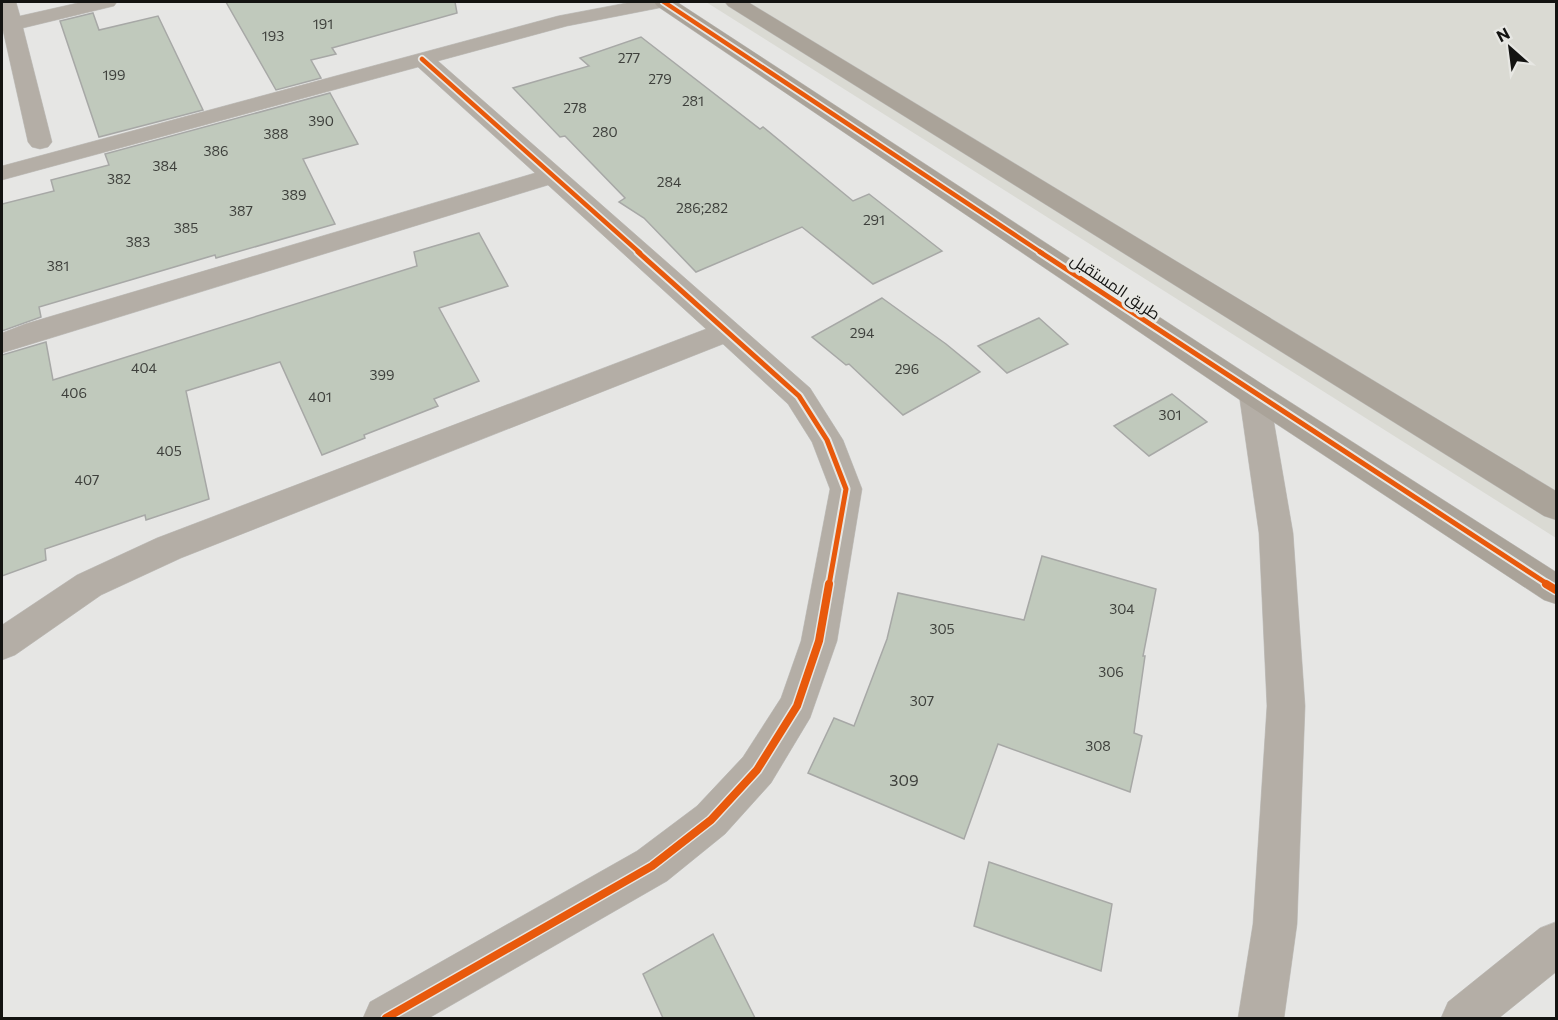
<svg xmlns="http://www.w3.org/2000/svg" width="1558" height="1020" viewBox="0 0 1558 1020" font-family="Commissioner,Cairo,sans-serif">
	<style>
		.built { fill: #dadad3 }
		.building { fill: #c0c9bc; stroke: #a7a8a6; stroke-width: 1.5 }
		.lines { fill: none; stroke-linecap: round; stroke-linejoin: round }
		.street-casing { stroke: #c4c4c2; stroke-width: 1 }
		.secondary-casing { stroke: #c4c4c2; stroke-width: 1 }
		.street { fill: #b4aea6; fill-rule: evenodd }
		.secondary { fill: #aaa399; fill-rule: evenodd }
		.cycleway-far2-casing { stroke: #e7e7e3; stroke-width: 8 }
		.cycleway-far1-casing { stroke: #e7e7e3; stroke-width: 9 }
		.cycleway-casing { stroke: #e7e7e3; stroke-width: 11 }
		.cycleway-far2 { stroke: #e8590c; stroke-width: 4.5 }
		.cycleway-far1 { stroke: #e8590c; stroke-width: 5 }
		.cycleway { stroke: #e8590c; stroke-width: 8 }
		.labels { text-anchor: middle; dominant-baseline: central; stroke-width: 6; stroke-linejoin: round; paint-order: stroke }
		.number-label { font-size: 14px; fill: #3e403c }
		.street-label { font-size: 16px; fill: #131311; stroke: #e7e7e3 }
		.near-number-label { font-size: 16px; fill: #3e403c }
	</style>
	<rect width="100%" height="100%" fill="#e6e6e4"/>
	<!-- built -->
	<path class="built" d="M706,2h850v536z"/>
	<!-- building -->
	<path class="building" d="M226,2h229l2,11 -125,35 4,6 -25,6 10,18 -45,12z
		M93,13l6,17 59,-14 45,94 -104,27 -39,-116z
		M641,37l119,92 3,-2 90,74 16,-7 73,57 -69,33 -71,-57 -106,45 -52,-54 -25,-16 6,-4 -60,-62 -5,1 -47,-49 76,-22 -9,-8z
		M330,93l28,51 -55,15 32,65 -119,34 -1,-3 -176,52 2,10 -39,14v-127l52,-13 -3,-11 58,-15 -4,-11z
		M479,233l29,53 -69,22 40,73 -45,18 4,7 -74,29 1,3 -43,17 -42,-93 -94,29 23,108 -63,21 -1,-5 -100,34 1,11 -44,16v-221l44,-13 7,38 364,-114 -3,-14z
		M882,298l64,46 34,28 -77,43 -54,-51 -3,1 -34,-28z
		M1039,318l29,26 -61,29 -29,-27z
		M1172,394l35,28 -58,34 -35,-30z
		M1042,556l114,33 -13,67h2l-11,77 8,3 -12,56 -132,-48 -34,95 -156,-66 26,-55 20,8 33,-87 11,-46 126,27z
		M989,862l123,42 -11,67 -127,-45z
		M713,934l42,84h-92l-20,-44z"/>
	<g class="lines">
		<!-- street casing -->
		<g class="street-casing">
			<path id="street" d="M2,2h14l4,14 62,-14h35l-3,4 -91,22 29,114 -4,5 -8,2 -8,-2 -4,-5 -26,-116z
				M632,2h40l-3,4 -102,20 -129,35 372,327 33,52 19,49 -25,152 -27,77 -39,65 -46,51 -58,47 -238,137h-66l7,-16 267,-151 60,-45 46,-49 38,-59 20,-57 29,-152 -18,-47 -24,-38 -65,-60 -542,214 -80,37 -86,60 -13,5v-35l75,-50 80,-37 549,-209 -158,-144 -546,168v-20l23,-9 510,-151 -117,-106 -416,113v-14l556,-150z
				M1254,383l11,3 4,8 24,139 12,173 -8,218 -13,94h-46l15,-94 14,-218 -8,-173 -20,-139 4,-8z
				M1556,922v50l-57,46h-58l7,-16 92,-74z"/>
		</g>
		<!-- secondary casing -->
		<g class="secondary-casing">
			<path id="secondary" d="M654,2h23l588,384 291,186v32l-12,-4 -301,-198 -586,-396z
				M725,2h23l808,489v29l-12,-4 -816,-510z"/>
		</g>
		<!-- street -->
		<use href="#street" class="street"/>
		<!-- secondary -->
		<use href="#secondary" class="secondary"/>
		<!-- cycleway-far2 casing -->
		<g class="cycleway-far2-casing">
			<path id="cycleway-far2" d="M664,2l378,251
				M422,59l218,194"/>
		</g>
		<!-- cycleway-far1 casing -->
		<g class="cycleway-far1-casing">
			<path id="cycleway-far1" d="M638,252l161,144 28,44 19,49 -17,96
				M1040,252l509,333"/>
		</g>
		<!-- cycleway casing -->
		<g class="cycleway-casing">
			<path id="cycleway" d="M1546,584l10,6
				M386,1018l266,-152 59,-46 46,-50 40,-64 22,-65 10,-57"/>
		</g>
		<!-- cycleway-far2 -->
		<use href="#cycleway-far2" class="cycleway-far2"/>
		<!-- cycleway-far1 -->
		<use href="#cycleway-far1" class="cycleway-far1"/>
		<!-- cycleway -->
		<use href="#cycleway" class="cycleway"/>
	</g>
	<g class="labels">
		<!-- number labels -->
		<g class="number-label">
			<text x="323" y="23">191</text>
			<text x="273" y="35">193</text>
			<text x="629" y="57">277</text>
			<text x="114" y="74">199</text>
			<text x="660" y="78">279</text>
			<text x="693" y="100">281</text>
			<text x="575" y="107">278</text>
			<text x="321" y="120">390</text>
			<text x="605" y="131">280</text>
			<text x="276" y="133">388</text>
			<text x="216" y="150">386</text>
			<text x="165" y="165">384</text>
			<text x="119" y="178">382</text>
			<text x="669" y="181">284</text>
			<text x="294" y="194">389</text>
			<text x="702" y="207">286;282</text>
			<text x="241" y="210">387</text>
			<text x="874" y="219">291</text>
			<text x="186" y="227">385</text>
			<text x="138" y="241">383</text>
			<text x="58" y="265">381</text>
			<text x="862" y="332">294</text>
			<text x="144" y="367">404</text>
			<text x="907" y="368">296</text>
			<text x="382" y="374">399</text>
			<text x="74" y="392">406</text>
			<text x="320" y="396">401</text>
			<text x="1170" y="414">301</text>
			<text x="169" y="450">405</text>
			<text x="87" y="479">407</text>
			<text x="1122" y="608">304</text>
			<text x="942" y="628">305</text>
			<text x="1111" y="671">306</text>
			<text x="922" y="700">307</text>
			<text x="1098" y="745">308</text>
		</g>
		<!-- street labels -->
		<g class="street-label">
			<text transform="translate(1116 286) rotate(34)">طريق المستقبل</text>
		</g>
		<!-- near-number labels -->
		<g class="near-number-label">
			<text x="904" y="779">309</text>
		</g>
	</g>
	<!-- border -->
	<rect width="1558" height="1020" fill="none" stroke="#131311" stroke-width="6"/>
	<!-- north arrow -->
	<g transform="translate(1510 48) rotate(332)" stroke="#e7e7e3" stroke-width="4.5" paint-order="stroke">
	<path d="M0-4.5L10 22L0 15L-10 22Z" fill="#131311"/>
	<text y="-9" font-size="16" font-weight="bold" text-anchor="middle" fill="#131311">N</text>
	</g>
</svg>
